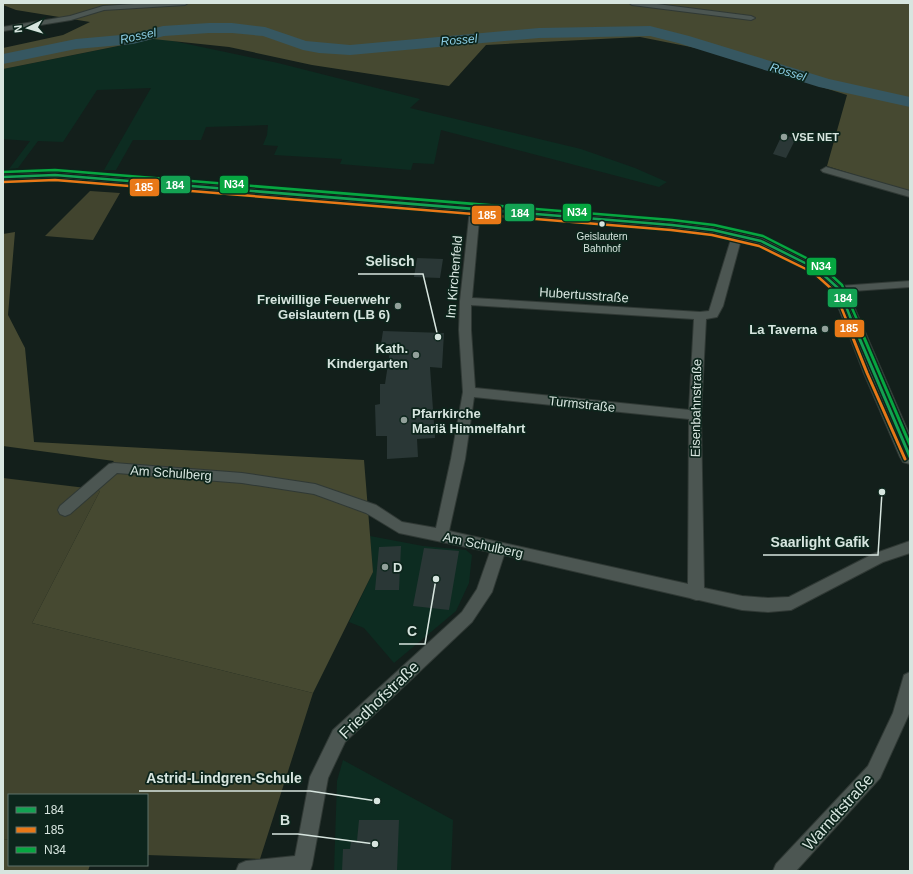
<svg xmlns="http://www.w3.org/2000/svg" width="913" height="874" viewBox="0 0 913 874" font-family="Arial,sans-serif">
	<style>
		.built { fill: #0d2c21 }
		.green { fill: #41442e }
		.forest { fill: #464931 }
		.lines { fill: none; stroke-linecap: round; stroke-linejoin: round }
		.river { fill: #365761; fill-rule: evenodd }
		.building { fill: #2a3736 }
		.minor-casing { stroke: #303935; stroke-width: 2 }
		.secondary-casing { stroke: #303935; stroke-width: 2 }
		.minor { fill: #4c5652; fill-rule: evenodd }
		.secondary { fill: #525d56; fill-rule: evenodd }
		.bus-1-far1-casing { stroke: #0d251c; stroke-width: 5 }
		.bus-1-casing { stroke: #0d251c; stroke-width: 6 }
		.bus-2-far1-casing { stroke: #0d251c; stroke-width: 5 }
		.bus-2-casing { stroke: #0d251c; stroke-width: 6 }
		.bus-3-far1-casing { stroke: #0d251c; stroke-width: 5 }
		.bus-3-casing { stroke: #0d251c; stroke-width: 6 }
		.bus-1-far1 { stroke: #13a252; stroke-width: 2.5 }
		.bus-1 { stroke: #13a252; stroke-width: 3 }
		.bus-2-far1 { stroke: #e87817; stroke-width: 2.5 }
		.bus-2 { stroke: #e87817; stroke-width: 3 }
		.bus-3-far1 { stroke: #06a640; stroke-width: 2.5 }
		.bus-3 { stroke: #06a640; stroke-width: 3 }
		.poi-dot { fill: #92a09a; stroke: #0d251c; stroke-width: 1.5 }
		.bus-dot { fill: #d7e5df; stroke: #0d251c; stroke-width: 1.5 }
		.labels { text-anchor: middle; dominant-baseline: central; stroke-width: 3.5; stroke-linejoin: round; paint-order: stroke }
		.far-bus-label { font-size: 10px; fill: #d7e5df; stroke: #0d251c }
		.far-poi-label { font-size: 11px; font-weight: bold; fill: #d7e5df; stroke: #0d251c; text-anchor: start }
		.far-water-label { font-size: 12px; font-style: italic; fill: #8ed0e7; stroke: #0d251c }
		.street-label { font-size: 13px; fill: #d7e5df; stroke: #0d251c }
		.poi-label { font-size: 13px; font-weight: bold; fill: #d7e5df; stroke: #0d251c; text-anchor: end }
		.near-street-label { font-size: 16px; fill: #d7e5df; stroke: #0d251c }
		.leader { fill: none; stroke: #d7e5df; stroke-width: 1.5 }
		.callout-dot { fill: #d7e5df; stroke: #0d251c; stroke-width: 1.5 }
		.callout-label { font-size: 14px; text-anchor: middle; font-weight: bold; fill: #d7e5df; stroke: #0d251c; stroke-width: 3.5; stroke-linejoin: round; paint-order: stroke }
		.line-badge { stroke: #0d251c; stroke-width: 1.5 }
		.badge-label { font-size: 11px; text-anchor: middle; font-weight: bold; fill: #fff }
	</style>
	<rect width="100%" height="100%" fill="#131f1b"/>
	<!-- built -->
	<path class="built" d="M159,38l119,25 142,36 -10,9 171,41 54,19 32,14 -8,5 -218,-57 -7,34 -21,-1 -2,7 -71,-6 2,-5 -68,-4 4,-9 -15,-1 4,-10 1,-10 -62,2 -5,13h-68l-17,30h-12l47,-82 -54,2 -34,52 -25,-1 -20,27 -9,1 21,-28 -27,-2v-70z
		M370,536l53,10 43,4 6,5 -3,28 -13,28 -62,52 -30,-35 -15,-6 24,-50z
		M343,760l110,60 -2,51h-117l3,-90z"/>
	<!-- green -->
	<path class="green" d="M90,191l30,2 -27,47 -48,-4z
		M3,478l83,10 14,3 -68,132 281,70 -53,166 -113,-4v-60h-138v45l-6,-1z"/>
	<!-- forest -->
	<path class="forest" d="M3,3h907v189l-83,-26 20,-71 -146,-46 -61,-12 -154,8 -37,41 -137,-21 -83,-18 -76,-8 -150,30v-21l60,-13 27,-13 -74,-12 -13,-5z
		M15,232l-7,83 17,33 9,94 330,18 9,112 -60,121 -281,-70 68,-132 -14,-3 28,-27 -111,-15v-212z
		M3,839l6,1v25h81l-2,6h-85z"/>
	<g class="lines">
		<!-- river -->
		<path class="river" d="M209,23h23l33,4 41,14 44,4 189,-17 111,-2 39,10 140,43 81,18v10l-91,-20 -141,-44 -28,-7 -111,2 -189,17 -31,-2 -16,-3 -40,-14 -31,-3h-23l-45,3 -31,8 -57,5 -73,15v-10l73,-15 56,-5 31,-8z"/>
	</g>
	<!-- building -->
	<path class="building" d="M782,135l14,3 -10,20 -13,-4z
		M417,258l26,1 -3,19 -26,-1z
		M383,331l61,2 -2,35 -12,-1 5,71 -18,1 1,18 -31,2v-23h-11l-1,-31 5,-1v-20h5l6,-40h-10z
		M401,546l-2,44h-24l4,-43z
		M424,548l35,3 -10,59 -36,-4z
		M359,820h40l-2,51h-55l1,-22h7l1,-8h6z"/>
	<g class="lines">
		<!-- minor casing -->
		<g class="minor-casing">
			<path id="minor" d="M150,3h38l-3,2 -81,5 -33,10 -68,11v-4l67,-11 33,-10z
				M629,3h20l102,13 4,2 -4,2 -119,-15z
				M826,167l84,24v6l-87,-25 -2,-2z
				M475,206l5,3 -8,89 228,14 9,-1 23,-75 5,-3 5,3 -19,70 -6,11 -11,2 -5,96 3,173 38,8 26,2 21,-1 84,-43 37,-13v12l-27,9 -92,48 -23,2 -26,-2 -43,-10h-3l-6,-2 -186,-43 -12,37 -20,30 -127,120 -17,36 -16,87 -2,6h-74l3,-7 7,-3 49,-5 15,-79 23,-47 129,-118 15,-23 13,-37 -91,-19 -33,-20 -52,-19 -72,-11 -125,-10 -47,41 -5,2 -5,-2 -2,-4 2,-4 49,-42 5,-1 128,10 73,11 61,21 26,17 34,6 15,-69 12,-67 -4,-62 1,-29 10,-92zM471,305l223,14 -5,91 -214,-22 -4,-58zM474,397l215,22 -1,165 -239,-53 16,-72z
				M910,281v6l-71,5 -5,-3 5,-3z
				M910,672l-1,42 -29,64 -84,93h-23l3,-7 92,-98 25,-53 11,-38z"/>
		</g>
		<!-- secondary casing -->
		<g class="secondary-casing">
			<path id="secondary" d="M55,171l617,50 41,5 53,12 57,28 22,20 65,150v28l-7,-2 -3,-5 -37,-86 -31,-80 -21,-19 -55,-28 -43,-10 -41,-5 -617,-50 -52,2v-8z"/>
		</g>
		<!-- minor -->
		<use href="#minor" class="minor"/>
		<!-- secondary -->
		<use href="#secondary" class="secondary"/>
		<!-- bus-1-far1 casing -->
		<g class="bus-1-far1-casing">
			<path id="bus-1-far1" d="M3,177l52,-2 617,50 41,5 48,11 56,28 22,20 16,40"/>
		</g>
		<!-- bus-1 casing -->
		<g class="bus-1-casing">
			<path id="bus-1" d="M855,328l55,129"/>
		</g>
		<!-- bus-2-far1 casing -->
		<g class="bus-2-far1-casing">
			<path id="bus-2-far1" d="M3,182l52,-2 616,50 41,5 47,11 55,27 21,19 15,37"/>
		</g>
		<!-- bus-2 casing -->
		<g class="bus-2-casing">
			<path id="bus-2" d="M849,328l18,45 38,86"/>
		</g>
		<!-- bus-3-far1 casing -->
		<g class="bus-3-far1-casing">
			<path id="bus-3-far1" d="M3,172l52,-2 617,50 42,5 49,11 57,29 22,20 19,44"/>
		</g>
		<!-- bus-3 casing -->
		<g class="bus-3-casing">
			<path id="bus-3" d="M860,328l50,117"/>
		</g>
		<!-- bus-1-far1 -->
		<use href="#bus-1-far1" class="bus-1-far1"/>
		<!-- bus-1 -->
		<use href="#bus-1" class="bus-1"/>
		<!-- bus-2-far1 -->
		<use href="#bus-2-far1" class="bus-2-far1"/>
		<!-- bus-2 -->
		<use href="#bus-2" class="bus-2"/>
		<!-- bus-3-far1 -->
		<use href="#bus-3-far1" class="bus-3-far1"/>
		<!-- bus-3 -->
		<use href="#bus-3" class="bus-3"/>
	</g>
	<!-- markers -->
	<g class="poi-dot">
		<circle cx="784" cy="137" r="4"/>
		<circle cx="398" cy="306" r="4"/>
		<circle cx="825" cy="329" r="4"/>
		<circle cx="416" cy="355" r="4"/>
		<circle cx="404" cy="420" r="4"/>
		<circle cx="385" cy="567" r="4"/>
	</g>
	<circle class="bus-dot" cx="602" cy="224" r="3.5"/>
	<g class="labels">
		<!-- far-bus labels -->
		<g class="far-bus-label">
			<text x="602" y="236">Geislautern<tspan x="602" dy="12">Bahnhof</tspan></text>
		</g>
		<!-- far-poi labels -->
		<g class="far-poi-label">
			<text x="792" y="137">VSE NET</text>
		</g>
		<!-- far-water labels -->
		<g class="far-water-label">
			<text transform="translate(138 36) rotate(-12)">Rossel</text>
			<text transform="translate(459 40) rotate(-5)">Rossel</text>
			<text transform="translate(788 72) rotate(17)">Rossel</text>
		</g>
		<!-- street labels -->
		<g class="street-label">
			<text transform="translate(454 277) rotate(-85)">Im Kirchenfeld</text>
			<text transform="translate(584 295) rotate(4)">Hubertusstraße</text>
			<text transform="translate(582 404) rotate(6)">Turmstraße</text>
			<text transform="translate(696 408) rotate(-89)">Eisenbahnstraße</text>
			<text transform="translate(171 473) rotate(4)">Am Schulberg</text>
			<text transform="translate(483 545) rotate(12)">Am Schulberg</text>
		</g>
		<!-- poi labels -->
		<g class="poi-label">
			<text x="390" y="299">Freiwillige Feuerwehr<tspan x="390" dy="15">Geislautern (LB 6)</tspan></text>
			<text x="817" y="329">La Taverna</text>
			<text x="408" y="348">Kath.<tspan x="408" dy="15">Kindergarten</tspan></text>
			<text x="412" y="413" text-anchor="start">Pfarrkirche<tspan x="412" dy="15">Mariä Himmelfahrt</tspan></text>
			<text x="393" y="567" text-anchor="start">D</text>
		</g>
		<!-- near-street labels -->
		<g class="near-street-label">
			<text transform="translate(379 700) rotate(-44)">Friedhofstraße</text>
			<text transform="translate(838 812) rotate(-48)">Warndtstraße</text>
		</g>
	</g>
	<!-- callouts -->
	<path class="leader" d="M438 337L423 274H358M882 492L878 555H763M436 579L425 644H399M377 801L310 791H139M375 844L298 834H272"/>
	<g class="callout-dot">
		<circle cx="438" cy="337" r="4"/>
		<circle cx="882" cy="492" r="4"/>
		<circle cx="436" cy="579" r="4"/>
		<circle cx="377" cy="801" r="4"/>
		<circle cx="375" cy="844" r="4"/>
	</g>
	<g class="callout-label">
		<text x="390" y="266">Selisch</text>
		<text x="820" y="547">Saarlight Gafik</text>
		<text x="412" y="636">C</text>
		<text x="224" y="783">Astrid-Lindgren-Schule</text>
		<text x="285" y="825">B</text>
	</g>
	<g class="line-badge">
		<rect x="219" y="175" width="30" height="19" rx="4" fill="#06a640"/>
		<rect x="160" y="175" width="31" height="19" rx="4" fill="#13a252"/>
		<rect x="129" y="178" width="31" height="19" rx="4" fill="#e87817"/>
		<rect x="562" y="203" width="30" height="19" rx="4" fill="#06a640"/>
		<rect x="504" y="203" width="31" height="19" rx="4" fill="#13a252"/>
		<rect x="471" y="205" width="31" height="20" rx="4" fill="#e87817"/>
		<rect x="806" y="257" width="31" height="19" rx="4" fill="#06a640"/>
		<rect x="827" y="288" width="31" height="20" rx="4" fill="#13a252"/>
		<rect x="834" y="319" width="31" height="19" rx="4" fill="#e87817"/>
	</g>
	<g class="badge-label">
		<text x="234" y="188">N34</text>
		<text x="175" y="189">184</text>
		<text x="144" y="191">185</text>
		<text x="577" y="216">N34</text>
		<text x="520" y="217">184</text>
		<text x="487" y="219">185</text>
		<text x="821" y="270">N34</text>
		<text x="843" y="302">184</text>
		<text x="849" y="332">185</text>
	</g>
	<!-- border -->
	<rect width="913" height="874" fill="none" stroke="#d7e5df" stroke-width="8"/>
	<!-- legend -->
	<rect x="8" y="794" width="140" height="72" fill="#0d251c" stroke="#5e726a"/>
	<rect x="16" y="807" width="20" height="6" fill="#13a252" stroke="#5e726a"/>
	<text x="44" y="814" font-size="12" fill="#d7e5df">184</text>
	<rect x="16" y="827" width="20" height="6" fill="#e87817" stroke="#5e726a"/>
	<text x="44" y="834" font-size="12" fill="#d7e5df">185</text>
	<rect x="16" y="847" width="20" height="6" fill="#06a640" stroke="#5e726a"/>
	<text x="44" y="854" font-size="12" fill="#d7e5df">N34</text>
	<!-- north arrow -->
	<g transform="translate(28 28) rotate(265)" stroke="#0d251c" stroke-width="3" paint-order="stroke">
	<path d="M0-3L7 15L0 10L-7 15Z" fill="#d7e5df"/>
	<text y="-6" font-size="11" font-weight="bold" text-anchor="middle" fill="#d7e5df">N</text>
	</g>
</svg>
